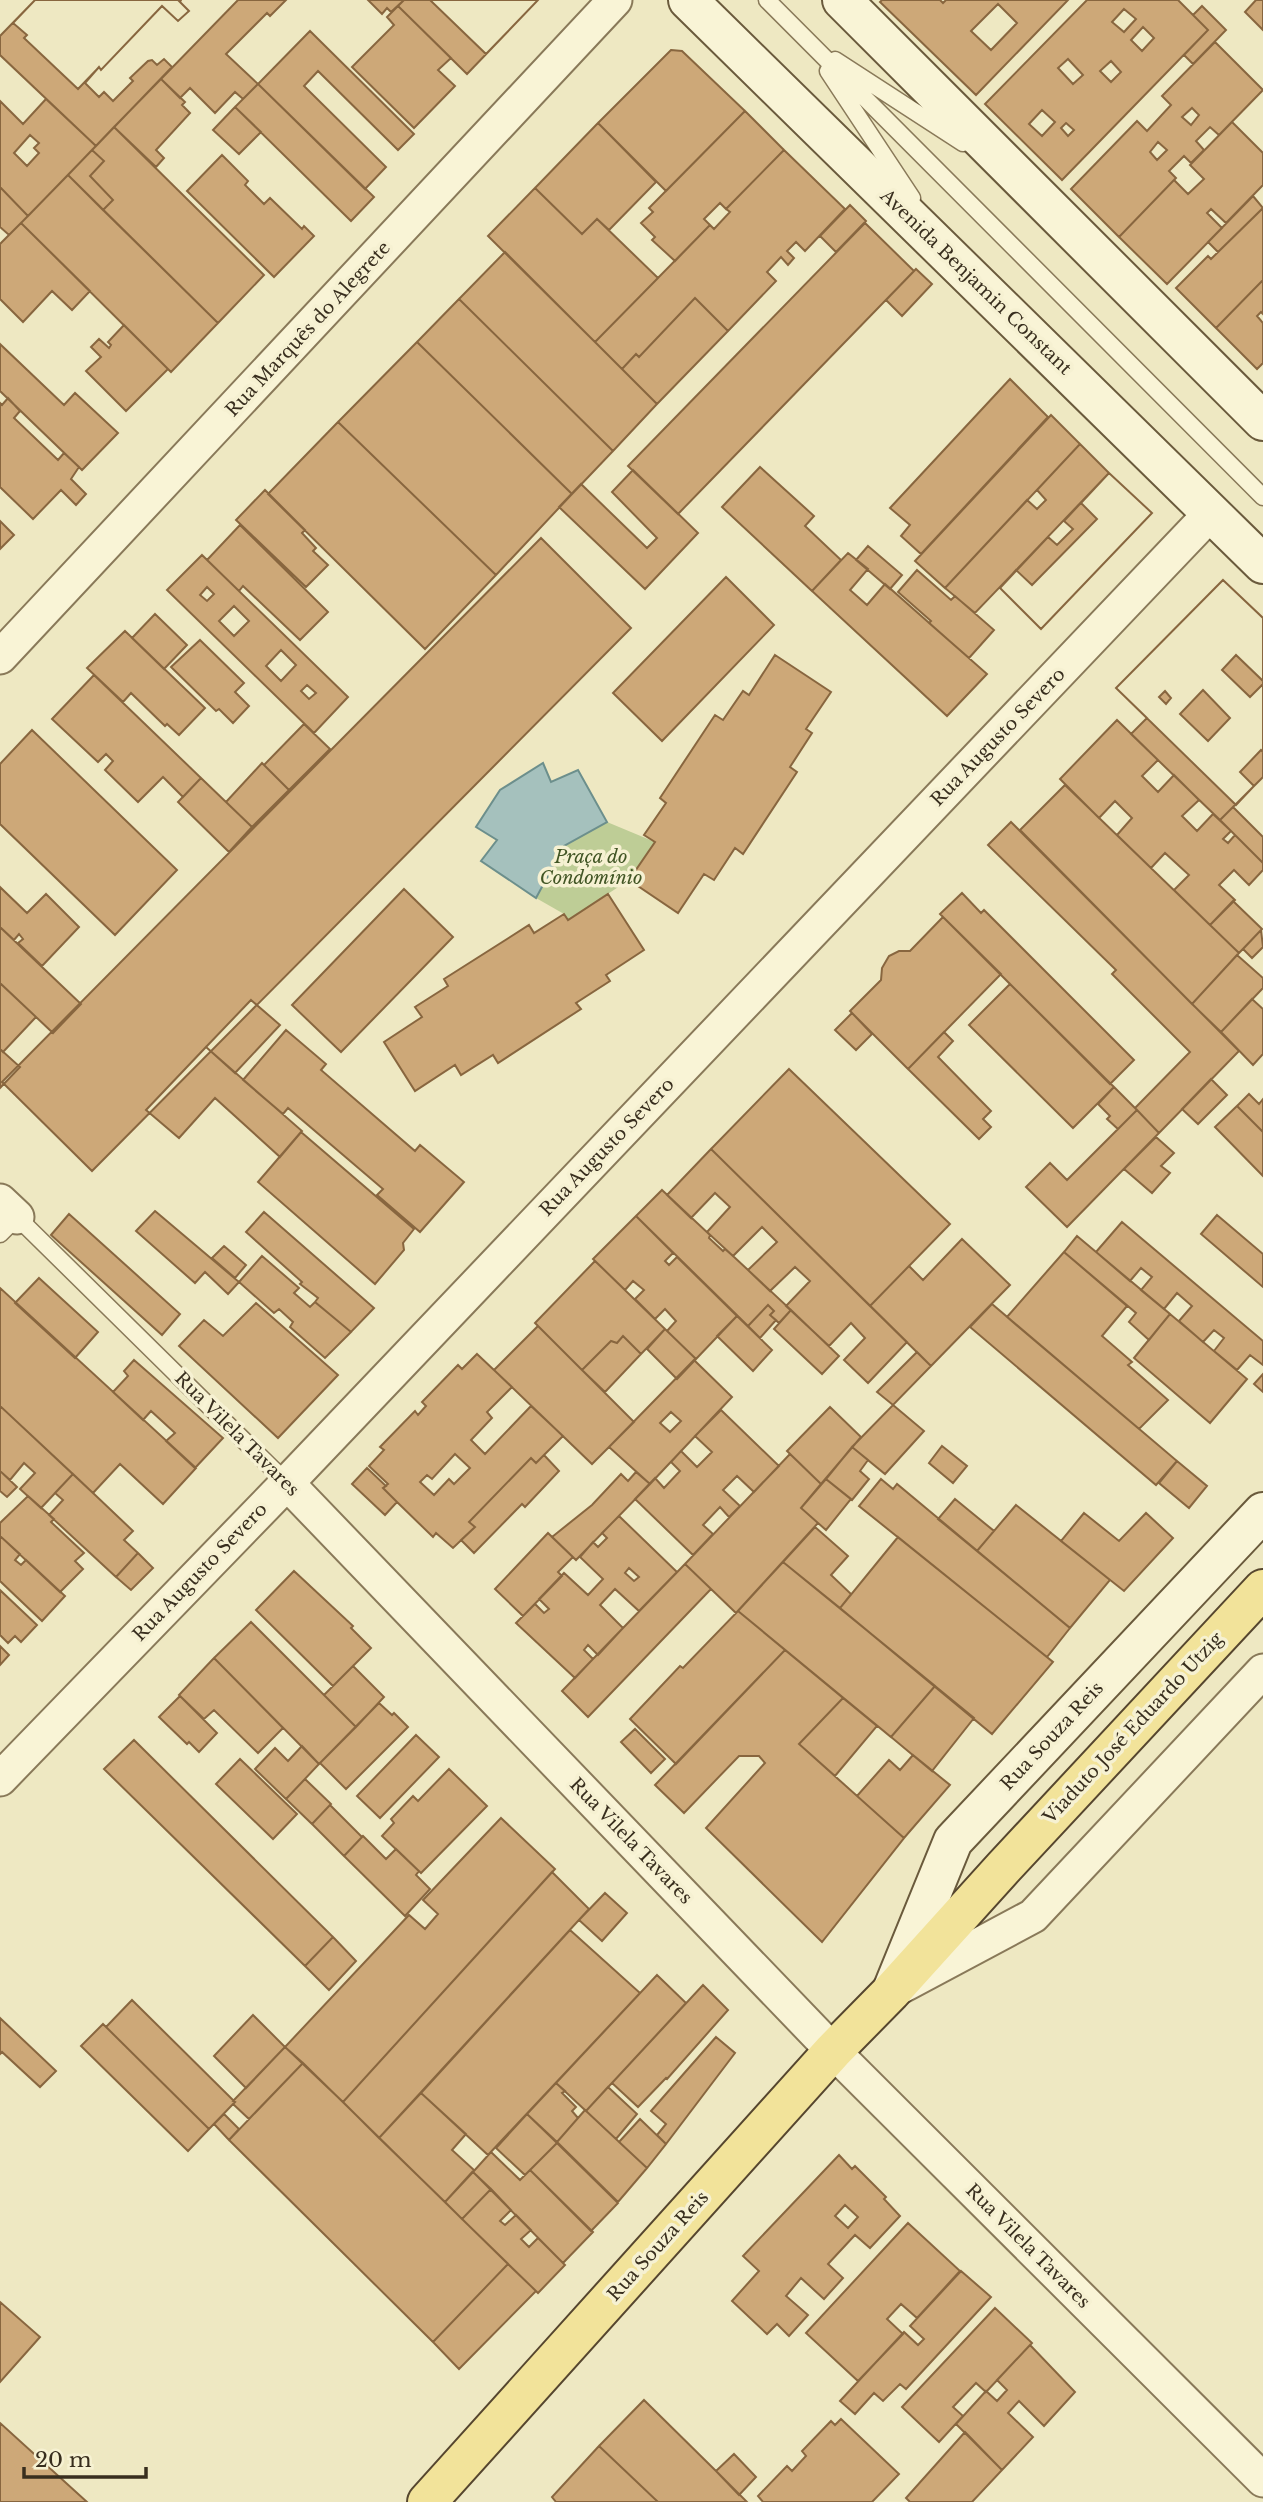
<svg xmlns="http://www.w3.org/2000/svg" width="1263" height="2502" viewBox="0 0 1263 2502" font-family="'Libre Baskerville',serif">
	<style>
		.green { fill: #becd96 }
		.water { fill: #a5c1bd; stroke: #6c8f8c; stroke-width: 2 }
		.building { fill: #cda878; stroke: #88663f; stroke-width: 2; fill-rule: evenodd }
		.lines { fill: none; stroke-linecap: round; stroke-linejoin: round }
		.lane-casing { stroke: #897959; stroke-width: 19 }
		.street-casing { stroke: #897959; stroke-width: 37 }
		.secondary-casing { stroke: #6a5a3c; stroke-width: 42 }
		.primary-casing { stroke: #56462e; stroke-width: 42 }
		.lane { stroke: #f9f4d6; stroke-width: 16 }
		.street { stroke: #f9f4d6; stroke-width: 33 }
		.secondary { stroke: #f9f4d6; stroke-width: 38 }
		.primary { stroke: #f2e39a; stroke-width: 38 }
		.labels { text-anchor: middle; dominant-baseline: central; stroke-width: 7; stroke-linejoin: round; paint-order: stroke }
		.street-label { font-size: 18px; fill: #382e1e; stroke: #f6f1d2 }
		.park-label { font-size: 18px; font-style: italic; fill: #415524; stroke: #f6f1d2 }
	</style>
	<rect width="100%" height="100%" fill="#eee8c2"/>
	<!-- green -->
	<path class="green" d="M607,822l48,20 -26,38 -61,40 -4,-6 -28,-16 28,-52z"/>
	<!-- water -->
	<path class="water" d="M543,763l8,19 27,-12 29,52 -43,24 -28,52 -55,-37 16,-21 -21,-13 24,-37z"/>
	<!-- building -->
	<path class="building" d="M35,0h143l11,11 -11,10 -16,-15 -61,64 -2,-3 -21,22 -54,-51 3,-3 -14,-12z
		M35,0h146l-1,2 9,9 -11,10 -16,-15 -61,64 -2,-3 -14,16 14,14 5,-5 9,9 20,-20 -3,-3 18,-17 4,-1 5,5 7,-6 8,8 -76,79 -96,-91v-19z
		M238,0h48l-16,16 -3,-3 -41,41 32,30 -15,15 -8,-7 -20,21 -25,-25 -10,10 -19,-19z
		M368,0h36l-13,12 -4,-4 -5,6z
		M404,0h134l-71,74 -69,-68z
		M430,0h108l-52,54z
		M882,0h58l3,3 3,-3h122l-92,95 -96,-93zM998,4l19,19 -26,27 -20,-19z
		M1087,0h91l30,30 -146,150 -77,-76zM1124,9l12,10 -12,13 -12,-10zM1143,27l11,11 -12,13 -11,-11zM1068,59l15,16 -10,9 -15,-16zM1111,61l10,11 -10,10 -11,-11zM1042,110l13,12 -13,14 -13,-12zM1066,123l8,7 -6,6 -7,-8z
		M1256,0h7v30l-18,-18z
		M398,6l53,52 -13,12 17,16 -41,42 -62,-61 42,-42 -7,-8z
		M1202,6l24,24 -33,34 -9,-9 24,-25 -15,-15z
		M310,31l104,103 -16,16 -80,-79 -14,15 82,81 -21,22 -107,-105z
		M1215,42l48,48 -44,45 -9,-8 -14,14 8,9 -13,13 -7,-7 -15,15 7,7 -57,59 -48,-48 66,-68 10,10 24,-26 -9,-9zM1192,108l7,7 -8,10 -9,-8zM1158,142l9,8 -10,10 -7,-8z
		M671,50l11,1 63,60 -79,80 -68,-68z
		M161,79l24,23 -3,3 8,8 -34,37 8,8 -8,9 -42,-40z
		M258,84l116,113 -23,24 -116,-114z
		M46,99l50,47 -68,70 -28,-29v-86l23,23zM30,135l9,8 -5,5 5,5 -12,13 -13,-13z
		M235,107l26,25 -22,22 -26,-24z
		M745,111l39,39 -58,59 -6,-6 -16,16 6,6 -35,36 -23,-21 3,-3 -14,-14 12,-11 -4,-4z
		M1232,122l31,31v32l-37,38 -15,-14 -4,4 15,15 -55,56 -48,-47 55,-57 14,14 16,-15 -14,-14z
		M598,123l58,59 -47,48 -12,-11 -15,15 -47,-46z
		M114,127l150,148 -46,48 -115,-113 10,-10 -23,-24 14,-15 -12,-11z
		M92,150l12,11 -14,15 23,24 -10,10 -35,-35z
		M784,150l61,59 -40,42 -9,-9 -9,9 7,7 -6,7 -7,-8 -14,15 9,9 -48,50 -33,-33 -56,59 -3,-3 -14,15 -27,-27 115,-117 4,4 16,-17 -4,-3z
		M222,155l26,26 -3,4 19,19 6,-6 32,31 2,-3 10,10 -40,41 -87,-86z
		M68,175l150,148 -47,49 -150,-149z
		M0,187l28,29 -19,19 -9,-8z
		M535,188l47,46 15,-15 61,59 -63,64 -107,-106z
		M1253,196l10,12 -45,44 -10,-10z
		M850,205l16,16 -30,31 -16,-16z
		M1263,208v72l-47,48 -40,-40 32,-32 3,3z
		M21,223l69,68 -18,19 -20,-19 -29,31 -23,-23v-55z
		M865,223l49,48 -236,243 -50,-48z
		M505,252l152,152 -44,47 -154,-152z
		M916,269l16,15 -30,32 -16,-16z
		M1263,280v34l-2,-2 -4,4 6,7v40l-6,6 -41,-41z
		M695,298l33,33 -71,73 -35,-35 14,-15 3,3z
		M459,299l154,152 -41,43 -155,-152z
		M124,325l44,44 -42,42 -40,-40 15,-14 -10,-10 8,-8 10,9 2,-3 -3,-3z
		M417,342l155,152 -76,81 -158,-153z
		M0,344l64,61 11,-12 43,40 -36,37 -82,-79z
		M1010,379l38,38 -127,137 -20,-18 9,-11 -20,-17z
		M8,398l12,13 -6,7 44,42 6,-7 15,14 -8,12 15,15 -10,11 -15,-15 -28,29 -33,-32v-84l2,2z
		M1051,415l29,29 -135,144 -30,-27z
		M338,422l158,153 -71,74 -157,-155z
		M1080,444l29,29 -134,140 -30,-25 82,-88 10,9 9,-9 -9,-10z
		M760,467l54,49 -9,10 36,34 -29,31 -90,-84z
		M633,470l65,63 -53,56 -86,-82 22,-23 66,64 10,-10 -45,-46z
		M1109,473l43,40 -111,116 -41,-41 48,-51 9,8 16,-16 -9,-8z
		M1109,473l43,40 -111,116 -41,-41 16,-18 16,15 65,-66 -16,-16z
		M265,490l40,40 -3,3 14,15 -3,3 15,14 -22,22 -70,-67z
		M0,521l14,14 -14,14z
		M240,525l88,87 -28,28 -57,-54 -4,5 -32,-31z
		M541,538l90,90 -539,543 -90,-89z
		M868,546l34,29 -12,14 -34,-29z
		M848,553l20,16 -18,21 17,15 18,-21 102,90 -40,42 -135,-125z
		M202,555l146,142 -34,36 -147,-143zM207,587l7,7 -7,7 -7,-6zM234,606l15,15 -15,15 -15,-15zM281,650l15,15 -15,16 -15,-15zM307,685l9,8 -7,6 -8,-8z
		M917,570l34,30 4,-4 39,34 -25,28 -40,-35 2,-2 -33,-29z
		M726,577l48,48 -112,116 -49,-48z
		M1223,580l40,38v63l-27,-26 -14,15 28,27 13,-13v68l-2,-2 -21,22 14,14 -18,19 -120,-117zM1203,690l27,28 -22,23 -28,-27zM1165,691l6,7 -5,6 -7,-7z
		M1223,580l40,38v159l-43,43 -89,-86 16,-16 -31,-30z
		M155,614l32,31 -23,24 -32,-31z
		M125,631l80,77 -26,27 -12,-11 -2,2 -34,-33 -8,9 -36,-34z
		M200,640l44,43 -9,9 14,14 -16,17 -14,-14 -3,2 -45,-44z
		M775,655l56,37 -25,37 6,4 -22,34 7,5 -54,82 -8,-6 -21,32 -10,-6 -26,39 -49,-33 26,-38 -11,-7 22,-32 -6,-5 55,-83 8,5 20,-29 6,4z
		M94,675l107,103 -18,19 -20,-20 -25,25 -33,-32 8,-9 -7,-7 -8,8 -46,-43z
		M1117,720l41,40 -16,16 16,16 16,-17 25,25 -17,16 15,15 16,-17 18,17 -8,8 5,4 7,-8 28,28v7l-14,15 -15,-15 -15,15 16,15 -25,25 -36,-35 15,-15 -24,-22 -14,15 -34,-33 15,-17 -17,-17 -16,17 -39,-39z
		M304,724l26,25 -41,41 -25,-25z
		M32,730l145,140 -62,65 -115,-111v-60z
		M262,763l27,27 -37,37 -26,-25z
		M201,778l51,49 -23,25 -51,-50z
		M1065,785l174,168 -47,51 -172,-174z
		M1233,807l30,30v26l-43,-43z
		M1011,822l228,229 -80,82 -24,-25 55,-56 -78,-78 4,-4 -128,-125z
		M0,887l27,26 19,-19 33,33 -37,39 -24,-23 5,-4 -4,-5 -5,6 -14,-13z
		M404,889l49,48 -112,115 -49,-47z
		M962,893l19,20 3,-3 150,150 -24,24 -170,-170z
		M608,894l36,56 -38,25 4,6 -34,22 5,6 -83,54 -5,-8 -32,20 -6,-10 -40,26 -31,-49 38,-25 -7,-10 33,-21 -4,-7 85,-54 5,8 30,-19 4,6z
		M1233,901l29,28 -23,24 -29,-28z
		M943,917l58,57 -93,95 -58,-58 31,-31 1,-12 7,-12 10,-5h11z
		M0,927l81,77 -28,29 -53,-50z
		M1261,930l2,17 -11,11 -9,-9z
		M1237,955l26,23v10l-42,44 -29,-28z
		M0,983l36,34 -33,35 -3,-3z
		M1010,984l104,103 -41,41 -104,-103z
		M1252,999l11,10v45l-10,11 -32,-33z
		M251,1000l29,25 -45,48 -29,-26z
		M852,1013l20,21 -16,16 -21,-20z
		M286,1030l40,34 -5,6 94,81 5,-6 44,37 -44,50 -43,-37 6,-6 -95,-81 -5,6 -40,-34z
		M944,1032l9,9 -15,16 53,54 -8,8 8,8 -12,12 -71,-70z
		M206,1047l96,84 -22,26 -65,-59 -36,40 -33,-28z
		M0,1049l20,18 -20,21z
		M789,1069l161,155 -80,82 -159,-157z
		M1211,1079l16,16 -29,29 -16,-15z
		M1114,1087l23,23 -19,19 -11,-10 3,-3 -12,-12z
		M1249,1094l10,10 4,-5v33l-26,-26z
		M1237,1106l26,26v44l-48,-49z
		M1137,1110l22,23 -92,94 -41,-40 24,-24 17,17z
		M301,1132l113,97 -11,14 1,7 -29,34 -117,-102z
		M1156,1137l18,16 -13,13 9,7 -18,20 -28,-24z
		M711,1149l196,193 -39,41 -24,-23 21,-22 -14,-15 -22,23 -43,-40 24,-25 -15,-14 -25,24 -22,-21 29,-28 -15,-15 -29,29 -26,-24 23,-25 -15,-14 -24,25 -24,-23z
		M662,1190l48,45 -1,3 14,13 2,-2 8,7 58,54 -12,13 -9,-8 4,-4 -6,-6 -20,21 -112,-110z
		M155,1211l84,71 -11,12 -23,-22 -10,11 -59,-52z
		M264,1212l110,96 -23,24 -36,-30 3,-4 -18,-14 2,-2 -56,-50z
		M69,1214l111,100 -18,21 -111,-100z
		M1217,1215l46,39v33l-62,-53z
		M636,1216l37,37 -8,8 4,4 8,-8 60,59 -41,43 -29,-28 9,-10 -11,-12 -10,10 -20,-20 9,-9 -11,-9 -8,9 -32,-31z
		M1122,1222l141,119v24l-13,-10 -13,15 -23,-19 10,-13 -10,-8 -11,12 -24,-21 13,-15 -15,-13 -13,16 -23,-19 11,-13 -11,-9 -11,13 -34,-29z
		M1077,1236l93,78 -21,26 -20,-18 7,-9 -72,-61z
		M962,1239l48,46 -79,81 -61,-60 39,-40 14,14z
		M224,1246l22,19 -11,13 -23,-20z
		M1064,1252l63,54 -25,30 30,26 -4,3 40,35 -29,29 -132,-112z
		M262,1256l37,32 -5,5 16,14 5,-5 36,30 -26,26 -35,-31 3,-5 -14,-13 -5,4 -35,-31z
		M595,1261l70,68 -24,25 -18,-18 -6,7 -6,-2 -29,29 -47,-47z
		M39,1278l59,54 -23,26 -60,-55z
		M0,1288l196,180 -33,36 -43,-40 -27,29 -93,-87z
		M256,1303l82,72 -60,63 -99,-92 25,-26 19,16z
		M992,1304l185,157 -21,24 -186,-158z
		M768,1305l6,6 -4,4 6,5 -16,18 -12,-12z
		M791,1310l48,46 -17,18 -48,-45z
		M1170,1314l77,65 -37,44 -76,-65z
		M737,1316l35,34 -19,21 -36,-35z
		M538,1326l96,96 -42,42 -98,-94z
		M665,1329l31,30 -19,20 -30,-30z
		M623,1336l18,18 -36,38 -23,-22 29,-29 6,2z
		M917,1352l14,14 -38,39 -16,-13z
		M477,1354l35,33 -25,25 5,6 -21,22 14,14 46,-48 32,30 -27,27 -5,-5 -62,64 6,5 -22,21 -17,-15 -3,4 -36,-35 -14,-14 5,-4 -19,-18 15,-16 -4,-3 35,-36 3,4 8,-9 -4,-4 36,-37 4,4zM455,1454l15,14 -16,16 -5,-5 -15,16 -14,-13 7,-7 5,4z
		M134,1360l89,78 -28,30 -29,-27 9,-8 -24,-22 -8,9 -30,-28 15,-16 -4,-5z
		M694,1360l38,37 -82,87 -41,-37zM671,1412l10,9 -11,11 -10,-9z
		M1263,1374v18l-9,-8z
		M893,1405l31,26 -39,43 -33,-27z
		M0,1406l73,68 -32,34 -21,-19 15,-16 -11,-10 -14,17 -10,-9z
		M830,1407l31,30 -40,47 -34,-33z
		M721,1410l58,56 -25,26 -17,-16 -14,14 17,16 -11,11 -9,-10 -17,18 10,9 -20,21 -58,-56 20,-21 9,10 16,-17 -9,-9 10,-11 16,16 15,-15 -17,-16z
		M942,1446l25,20 -14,17 -24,-20z
		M852,1447l16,13 -8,11 9,8 -17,21 -26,-21z
		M790,1454l31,30 -20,24 17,15 -82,90 -51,-49z
		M544,1455l15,16 -34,36 -3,-3 -48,49 -13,-13 14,-13 -6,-5 62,-64 5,5z
		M1177,1461l30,25 -18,22 -30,-25z
		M367,1468l19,18 -3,2 14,14 -12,13 -33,-31z
		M0,1471l17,16 -10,10 -7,-6z
		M636,1472l14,12 -74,76 -24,-23 40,-32 29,-31 7,7z
		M73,1474l60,57 -9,9 14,13 -22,24 -67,-62 14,-15 -8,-7z
		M826,1479l25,20 -25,31 -25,-22z
		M881,1479l12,10 4,-5 173,144 -23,29 -188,-151z
		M28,1496l26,23 -3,3 33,31 -9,8 8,8 -23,23 -60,-56v-13z
		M955,1499l39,32 -17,20 -39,-32z
		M1016,1505l94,75 -40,48 -93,-77z
		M1084,1513l35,28 27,-28 27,25 -49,53 -63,-50z
		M619,1516l58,56 -38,39 -24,-22 -15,16 23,23 -25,27 -10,-10 -4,5 9,9 -18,19 -59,-55 19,-19 9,9 5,-4 -10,-10 25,-26 24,22 15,-16 -23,-22 13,-15 5,5 9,-9 -5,-5zM629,1568l10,9 -5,4 -9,-8z
		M815,1527l33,29 -17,19 20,19 -11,14 -57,-46z
		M548,1533l25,24 -15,15 4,4 -39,40 -28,-27z
		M0,1536l20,18 -5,6 6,5 5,-5 39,36 -23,25 -42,-40z
		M898,1537l155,125 -61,72 -152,-126z
		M138,1553l15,15 -22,22 -15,-13z
		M783,1562l152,124 -44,51 -153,-126z
		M685,1564l26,25 -123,128 -26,-26z
		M294,1571l59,55 -2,2 20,20 -38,38 -77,-76z
		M0,1590l37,35 -16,17 -6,-6 -7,7 -8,-8z
		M738,1611l47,39 -109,114 -46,-45 50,-53 3,2z
		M251,1622l105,105 -37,37 -105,-106z
		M0,1646l9,9 -9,10z
		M785,1650l58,48 -44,46 105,94 -82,104 -116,-114 59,-65 -6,-7h-20l-55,57 -29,-28z
		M214,1658l69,70 -25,25 -44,-43 -10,9 -25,-24z
		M353,1666l31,31 -28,30 -32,-32z
		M935,1686l39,32 -42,53 -41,-34z
		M180,1696l37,37 -18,19 -10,-10 -2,2 -28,-27z
		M843,1698l34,28 -42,50 -36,-32z
		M379,1703l13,12 2,-2 14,14 -62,62 -26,-26z
		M635,1729l30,30 -14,14 -30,-31z
		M416,1735l23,22 -59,61 -23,-22z
		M134,1740l199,197 -28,29 -201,-197z
		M302,1746l17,18 -33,35 -31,-30 20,-21 13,13z
		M913,1755l37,30 -46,53 -47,-42 32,-36 11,10z
		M240,1759l57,55 -24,25 -57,-55z
		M449,1769l38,37 -66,67 -39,-37 12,-13 -3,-4 22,-23 5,5z
		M305,1779l26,25 -19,20 -26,-25z
		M330,1805l32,32 -18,19 -32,-32z
		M501,1818l54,51 -212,233 -58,-55 124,-132 16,14 13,-15 -15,-14z
		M363,1836l23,23 10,-10 23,22 -3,4 14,14 -25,27 -61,-60z
		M552,1872l37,37 -210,229 -36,-36z
		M605,1893l22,20 -25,28 -23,-21z
		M570,1930l70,63 -152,162 -67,-62z
		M333,1937l23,24 -27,29 -24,-24z
		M657,1975l29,28 -100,108 -30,-28z
		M703,1985l25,25 -61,69 -1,-1 -28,29 -26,-24z
		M132,2000l103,102 -26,27 -103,-102z
		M253,2015l32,32 -39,41 -32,-32z
		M0,2018l56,53 -16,16 -38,-35 -2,2z
		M103,2024l106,105 -21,22 -107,-105z
		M716,2037l19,16 -69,91 -9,-9 9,-11 -15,-13z
		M285,2047l18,16 -54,56 -16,-15 2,-2 -2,-1z
		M303,2063l205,201 -75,78 -204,-202z
		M556,2083l9,8 -3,2 14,14 -4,4 6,7 -21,24 -30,-28z
		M608,2087l29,27 -21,25 -30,-28z
		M421,2093l45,41 -14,16 22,20 -29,32 -66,-64z
		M585,2110l62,58 -29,34 -61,-60z
		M224,2114l15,15 -10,11 -15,-16z
		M527,2114l30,29 -32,32 -29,-27z
		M640,2119l26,25 -19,24 -28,-26z
		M557,2143l61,60 -27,28 -61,-61z
		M491,2152l29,28 10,-10 63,62 -30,31 -90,-91z
		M839,2155l13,14 3,-3 31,31 -2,2 16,17 -30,32 -15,-13 -27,29 15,14 -19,21 -23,-21 -15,18 22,19 -19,21 -12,-12 -10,10 -35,-33 27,-30 -16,-15zM845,2205l13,12 -10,11 -13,-12z
		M473,2172l18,17 -29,30 -17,-17z
		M491,2189l20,21 -11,11 5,4 11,-10 15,15 -10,9 8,8 9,-9 27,27 -27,28 -76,-74z
		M908,2223l52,48 -43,47 -16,-14 -14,15 16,15 -45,47 -52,-48z
		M508,2264l28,27 -77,78 -26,-27z
		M961,2271l30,26 -85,92 -6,-5 -17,17 -9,-8 -19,21 -15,-13 64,-69 14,13 6,-6 -14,-13z
		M0,2302l40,35 -40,45z
		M995,2308l37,35 -46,49 -10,-9 -23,24 10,9 -24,26 -37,-35z
		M1030,2345l45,47 -31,34 -25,-25 -11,12 25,24 -31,33 -46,-46 30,-33 11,10 10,-11 -10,-10z
		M644,2400l72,71 31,31h-89l-59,-56z
		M841,2419l58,55 -27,28h-109l-5,-6 29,-30 5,5 14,-15 -4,-5 29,-30 4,4z
		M0,2423l87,79h-87z
		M965,2432l37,38 -30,32h-62l-4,-4z
		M599,2446l59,56h-102l-4,-5z
		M734,2454l22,23 -17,18 -23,-24z"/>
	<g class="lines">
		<!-- lane casing -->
		<g class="lane-casing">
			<path id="lane" d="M767,0l496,497
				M835,60l128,83
				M828,71l84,127
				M0,1234l17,-17 270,266"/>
		</g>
		<!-- street casing -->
		<g class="street-casing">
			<path id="street" d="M0,657l615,-657
				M0,1201l17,16
				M287,1483l546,568 430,429
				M0,1779l287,-296 924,-970
				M902,1986l131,-70 230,-245"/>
		</g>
		<!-- secondary casing -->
		<g class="secondary-casing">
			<path id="secondary" d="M688,0l575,564
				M842,0l421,421
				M893,1988l60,-147 310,-329"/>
		</g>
		<!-- primary casing -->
		<g class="primary-casing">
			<path id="primary" d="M427,2502l406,-451 58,-59 112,-124 260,-279"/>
		</g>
		<!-- lane -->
		<use href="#lane" class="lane"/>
		<!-- street -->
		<use href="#street" class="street"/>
		<!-- secondary -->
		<use href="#secondary" class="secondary"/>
		<!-- primary -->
		<use href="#primary" class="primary"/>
	</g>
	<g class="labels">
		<!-- street labels -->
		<g class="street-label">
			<text transform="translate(976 282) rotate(44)">Avenida Benjamin Constant</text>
			<text transform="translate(308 329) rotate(-47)">Rua Marquês do Alegrete</text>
			<text transform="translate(998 737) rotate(-46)">Rua Augusto Severo</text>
			<text transform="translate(607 1147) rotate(-46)">Rua Augusto Severo</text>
			<text transform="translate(237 1434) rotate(45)">Rua Vilela Tavares</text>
			<text transform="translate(200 1572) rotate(-46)">Rua Augusto Severo</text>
			<text transform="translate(1133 1728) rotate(-47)">Viaduto José Eduardo Utzig</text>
			<text transform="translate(1052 1736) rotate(-47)">Rua Souza Reis</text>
			<text transform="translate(631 1841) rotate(46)">Rua Vilela Tavares</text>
			<text transform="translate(658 2246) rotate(-48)">Rua Souza Reis</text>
			<text transform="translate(1028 2246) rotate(45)">Rua Vilela Tavares</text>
		</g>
		<!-- park labels -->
		<g class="park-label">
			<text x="591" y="857">Praça do<tspan x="591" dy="21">Condomínio</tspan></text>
		</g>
	</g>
	<!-- scale -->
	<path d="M24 2467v10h122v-10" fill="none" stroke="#382e1e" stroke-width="3.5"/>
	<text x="35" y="2467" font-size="21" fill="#382e1e" stroke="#f6f1d2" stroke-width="5" paint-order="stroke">20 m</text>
</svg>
